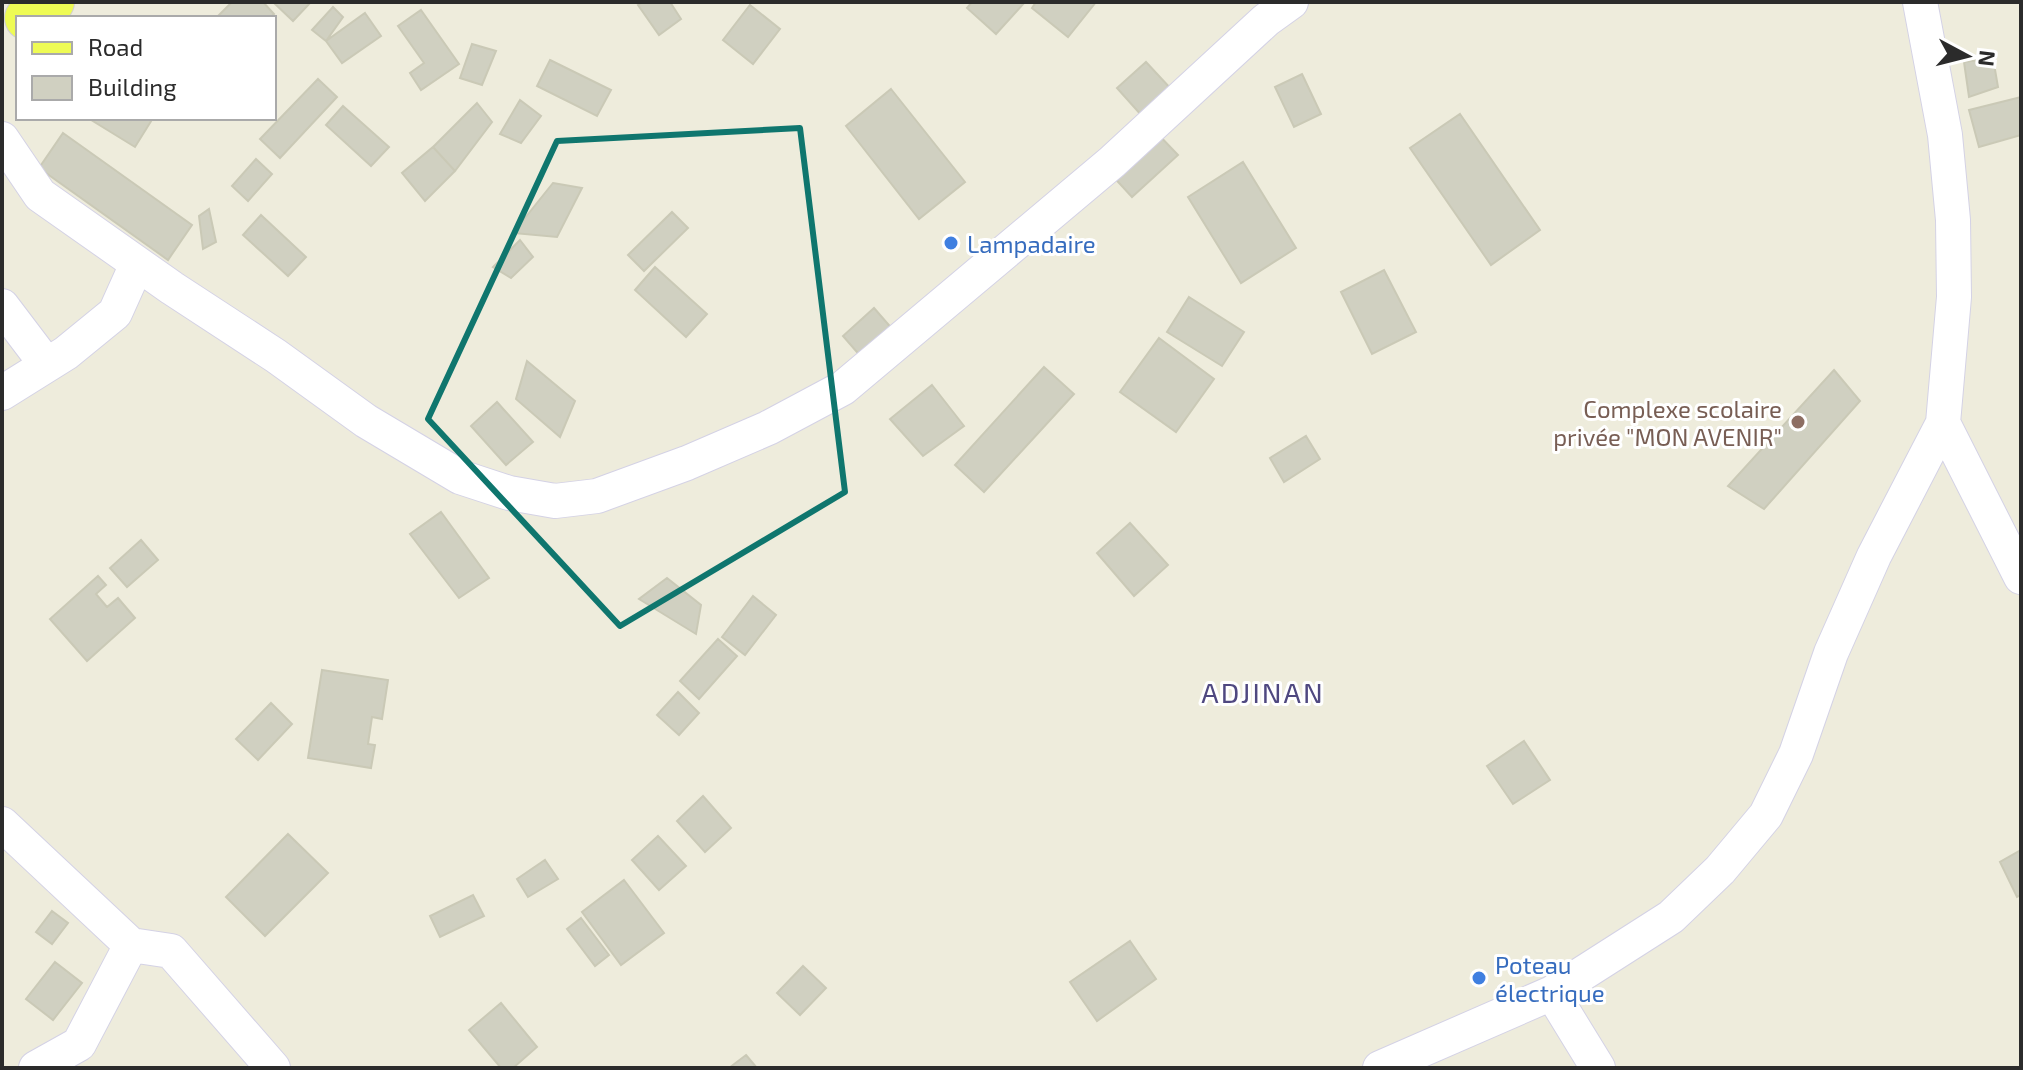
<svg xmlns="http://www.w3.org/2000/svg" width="2023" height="1070" viewBox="0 0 2023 1070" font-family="'Exo 2',sans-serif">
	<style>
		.building { fill: #d0d0c1; stroke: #cac9b6; stroke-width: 2 }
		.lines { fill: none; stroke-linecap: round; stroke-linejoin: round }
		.minor-casing { stroke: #d4d2e5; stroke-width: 36 }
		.primary-casing { stroke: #d0d0d0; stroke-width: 46 }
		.minor { stroke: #fff; stroke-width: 34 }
		.primary { stroke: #eefb54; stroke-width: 44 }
		.marked { fill: none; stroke: #0f766e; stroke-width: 6; stroke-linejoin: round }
		.shop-dot { fill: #3f7fe0; stroke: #fff; stroke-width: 3 }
		.education-dot { fill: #8d6e63; stroke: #fff; stroke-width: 3 }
		.labels { text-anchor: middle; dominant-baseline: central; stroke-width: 6; stroke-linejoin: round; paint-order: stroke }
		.shop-label { font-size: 24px; fill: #366cbe; stroke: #fff; text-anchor: start }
		.education-label { font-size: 24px; fill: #785e54; stroke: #fff; text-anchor: end }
		.quarter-label { font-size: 28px; letter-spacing: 2px; fill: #4f4880; stroke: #fff }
	</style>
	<rect width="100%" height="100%" fill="#eeecdc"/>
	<!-- building -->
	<path class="building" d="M232,2h31l11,12 -4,4h-54z
		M273,2h38l-18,19z
		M643,2h27l11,17 -22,16 -21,-30z
		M972,2h53l-29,32 -29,-26z
		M1036,2h60l-28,35 -36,-29z
		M750,5l30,24 -27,35 -30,-24z
		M333,7l10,10 -17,24 -14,-11z
		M421,10l38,54 -38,26 -11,-17 14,-10 -26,-37z
		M365,13l16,23 -39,27 -16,-22z
		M472,44l24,7 -14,34 -22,-7z
		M1993,58l5,29 -29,10 -5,-35z
		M550,60l61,30 -14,26 -60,-30z
		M1146,62l26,28 -29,27 -26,-29z
		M1302,74l19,40 -27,13 -19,-40z
		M318,79l19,18 -57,61 -20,-19z
		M891,89l74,93 -46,37 -73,-93z
		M2021,97v38l-42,12 -10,-37z
		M520,100l21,16 -20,27 -21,-9z
		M477,103l15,19 -37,49 -22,-24z
		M343,106l46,41 -18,19 -45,-41z
		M1460,114l80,116 -49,35 -81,-117z
		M88,118h65l-18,29z
		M1154,130l24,25 -46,42 -23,-25z
		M63,133l129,92 -24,35 -129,-92z
		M433,147l22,24 -30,30 -23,-28z
		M256,159l16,15 -24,27 -16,-15z
		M1243,162l53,86 -55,35 -53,-86z
		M553,183l29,5 -25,49 -44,-4z
		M209,209l7,33 -13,7 -4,-33z
		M672,212l16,16 -44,43 -16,-16z
		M261,215l45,42 -18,19 -45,-41z
		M520,240l13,17 -22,21 -18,-11z
		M655,267l52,47 -21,23 -51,-47z
		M1384,270l32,62 -44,22 -31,-62z
		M1189,297l55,35 -22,34 -55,-34z
		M874,308l20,23 -31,28 -20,-23z
		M1159,338l55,41 -38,53 -56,-40z
		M527,361l48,40 -15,36 -44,-38z
		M1044,367l30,27 -90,98 -29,-27z
		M1834,370l26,31 -96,108 -36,-23z
		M932,385l32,41 -41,30 -33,-37z
		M497,402l36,40 -27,23 -35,-39z
		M1306,436l14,23 -36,23 -14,-24z
		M441,512l48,66 -30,20 -49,-64z
		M1130,523l38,42 -34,31 -37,-43z
		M141,540l17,20 -31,27 -17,-19z
		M98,576l8,9 -10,9 11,13 11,-9 17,20 -48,43 -37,-42z
		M667,578l34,27 -5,29 -57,-35z
		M753,596l23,19 -31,40 -23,-18z
		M718,639l19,17 -38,43 -19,-18z
		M322,670l66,10 -6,39 -10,-2 -4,27 7,1 -4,23 -63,-10z
		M678,692l21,21 -20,22 -22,-20z
		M271,703l21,21 -34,36 -22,-21z
		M1524,741l26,39 -37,24 -26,-38z
		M703,796l28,32 -26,24 -28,-31z
		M288,834l40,39 -63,63 -39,-39z
		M658,836l28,30 -27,24 -27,-30z
		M2021,850v45l-4,2 -17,-35z
		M545,860l13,19 -30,18 -11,-18z
		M624,880l40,53 -43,32 -39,-53z
		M473,895l11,21 -44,21 -10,-21z
		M52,911l16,12 -16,21 -16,-12z
		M581,918l28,37 -14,11 -28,-37z
		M1130,941l26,38 -59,42 -27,-39z
		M55,962l27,21 -29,37 -27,-21z
		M803,966l23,22 -26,27 -23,-22z
		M501,1003l36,44 -24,21h-12l-32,-38z
		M746,1055l11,13h-28z"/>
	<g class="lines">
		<!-- minor casing -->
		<g class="minor-casing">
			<path id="minor" d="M2,139l38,56 132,93 104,68 90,65 94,56 49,16 46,8 42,-5 90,-33 81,-35 75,-40 269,-226 154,-142 25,-18
				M2,306l44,58
				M2,393l64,-40 49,-40 22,-49
				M1943,423l78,154
				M2,824l129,121 40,6 102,117
				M1552,993l46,75
				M36,1068l43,-24 52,-99
				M1380,1068l172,-75 119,-76 49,-47 46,-55 30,-61 35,-101 43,-97 69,-133 11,-126 -1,-77 -8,-85 -25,-133"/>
		</g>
		<!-- primary casing -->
		<g class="primary-casing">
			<path id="primary" d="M27,18l25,-16"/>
		</g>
		<!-- minor -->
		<use href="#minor" class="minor"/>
		<!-- primary -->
		<use href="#primary" class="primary"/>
	</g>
	<!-- marked area -->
	<path class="marked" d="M800,128l45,364 -225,134 -192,-207 129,-278z"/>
	<!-- markers -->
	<g class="shop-dot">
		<circle cx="951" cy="243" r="8"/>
		<circle cx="1479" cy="978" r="8"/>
	</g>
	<circle class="education-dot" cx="1798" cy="422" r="8"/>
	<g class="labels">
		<!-- shop labels -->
		<g class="shop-label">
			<text x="967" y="243">Lampadaire</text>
			<text x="1495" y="964">Poteau<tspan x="1495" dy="28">électrique</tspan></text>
		</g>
		<!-- education labels -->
		<g class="education-label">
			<text x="1782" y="408">Complexe scolaire<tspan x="1782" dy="28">privée "MON AVENIR"</tspan></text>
		</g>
		<!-- quarter labels -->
		<g class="quarter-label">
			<text x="1263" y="692">ADJINAN</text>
		</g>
	</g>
	<!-- border -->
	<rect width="2023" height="1070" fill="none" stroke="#2b2b2b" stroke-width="8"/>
	<!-- legend -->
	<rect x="16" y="16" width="260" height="104" fill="#ffffff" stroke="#aaaaaa" stroke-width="2"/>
	<rect x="32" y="42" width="40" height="12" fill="#eefb54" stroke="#aaaaaa" stroke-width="2"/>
	<text x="88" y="56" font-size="24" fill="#2b2b2b">Road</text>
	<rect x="32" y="76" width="40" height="24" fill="#d0d0c1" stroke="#aaaaaa" stroke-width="2"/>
	<text x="88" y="96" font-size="24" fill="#2b2b2b">Building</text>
	<!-- north arrow -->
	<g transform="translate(1967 56) rotate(97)" stroke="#ffffff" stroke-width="6" paint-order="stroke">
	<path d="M0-6L14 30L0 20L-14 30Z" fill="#2b2b2b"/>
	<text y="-12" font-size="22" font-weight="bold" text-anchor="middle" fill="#2b2b2b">N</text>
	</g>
</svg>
